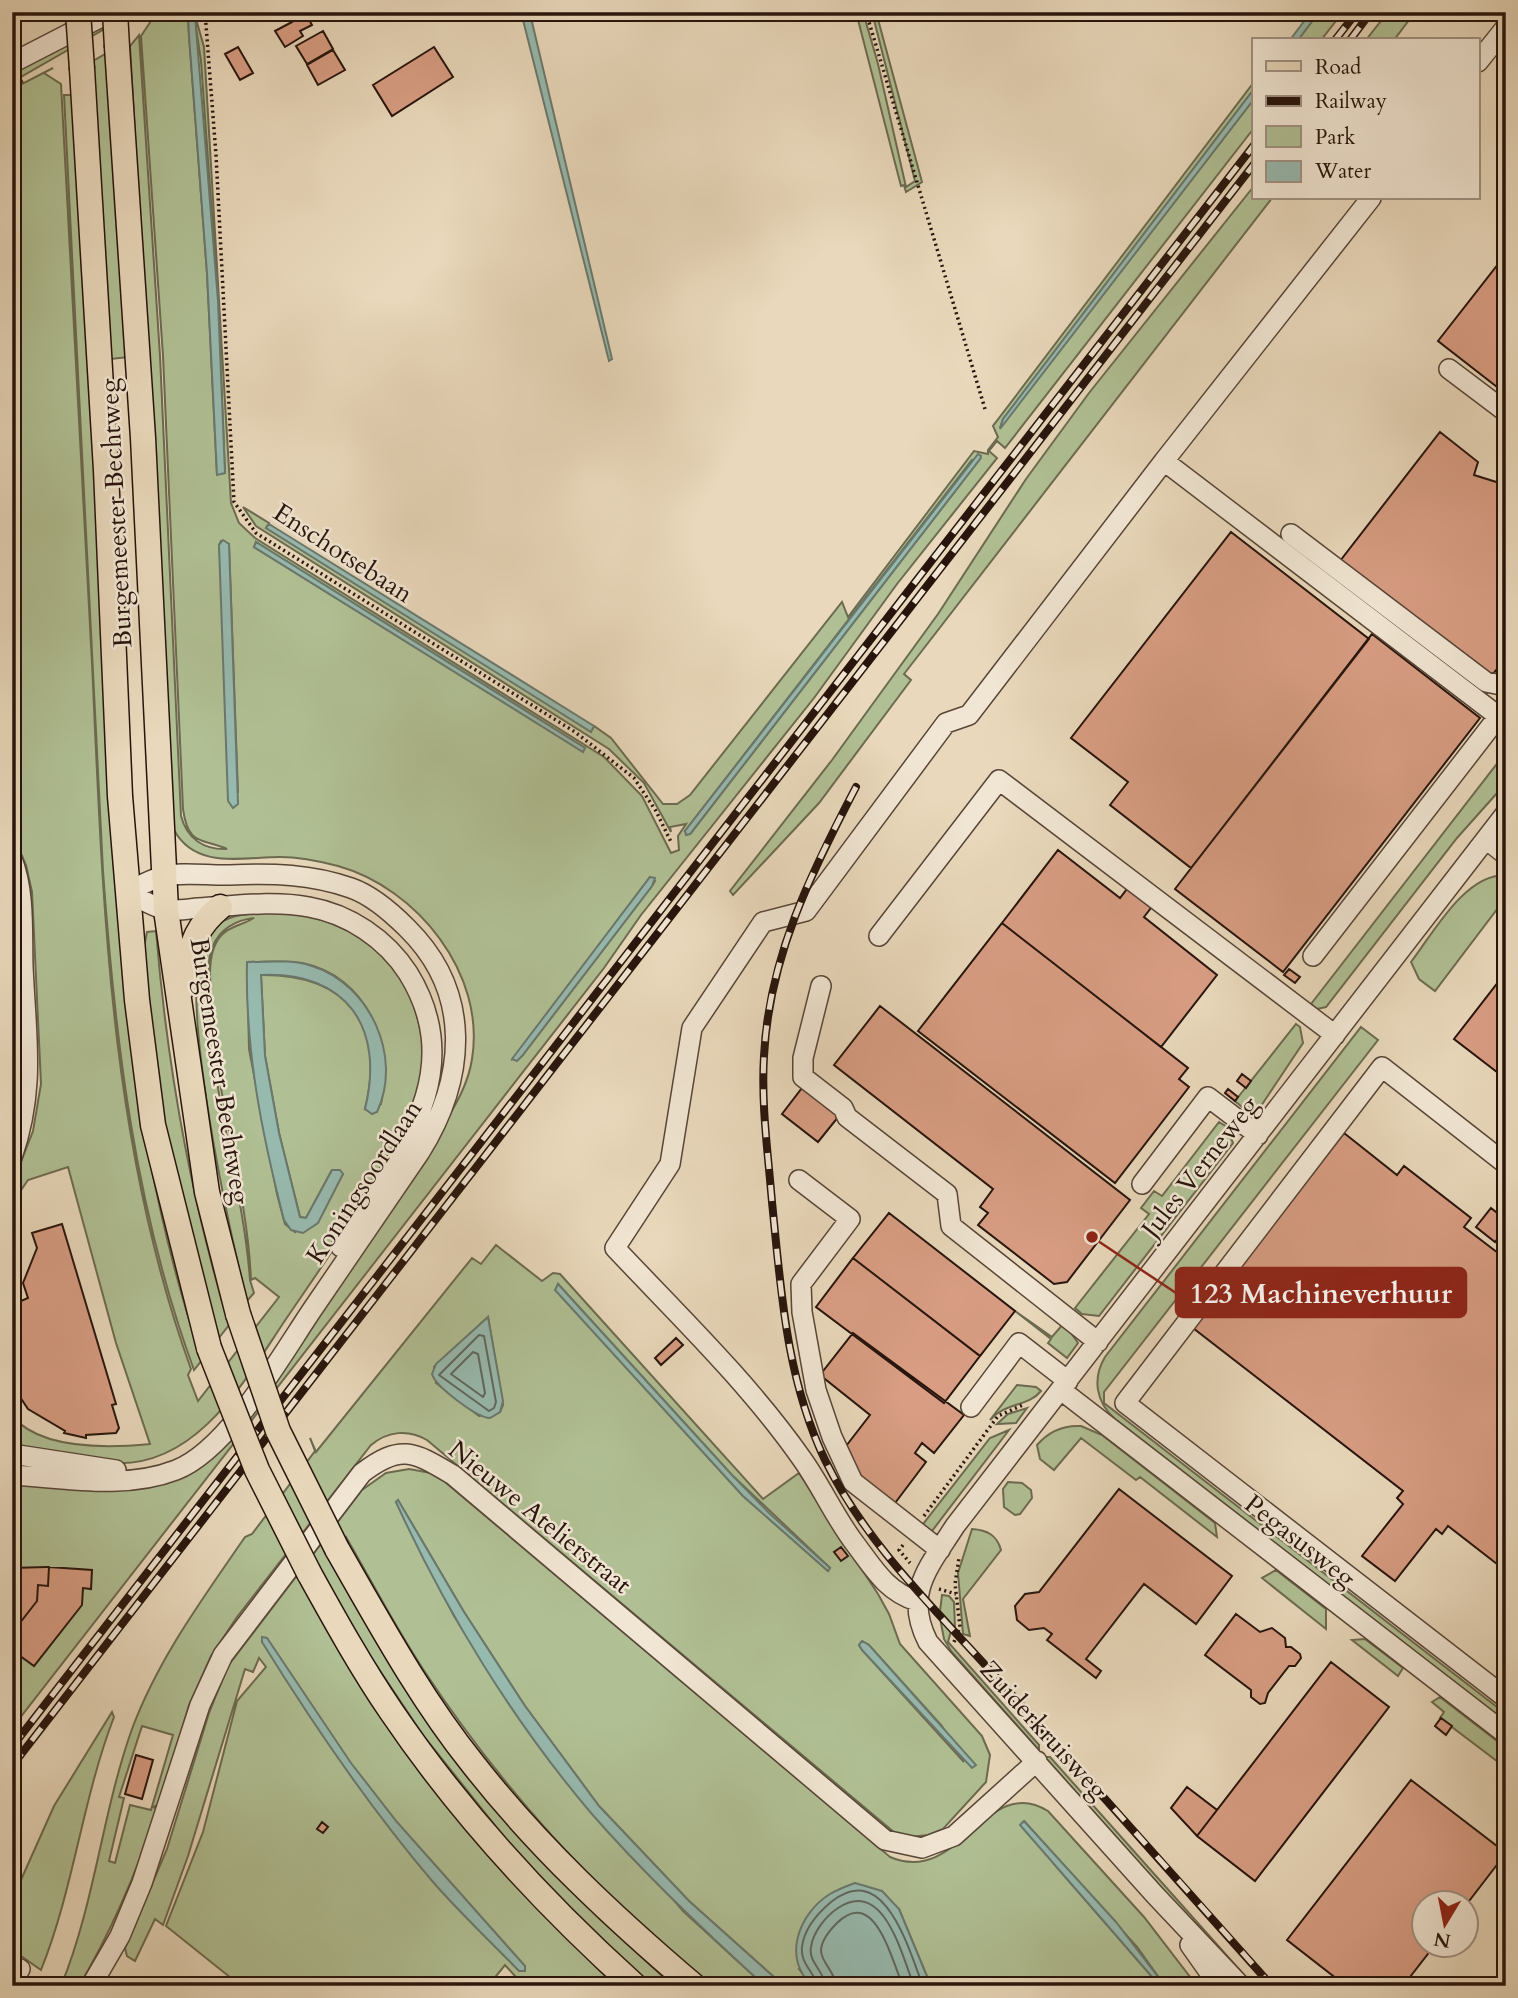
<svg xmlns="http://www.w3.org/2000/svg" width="1518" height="1998" viewBox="0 0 1518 1998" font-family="Cardo,serif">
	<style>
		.green { fill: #b0c094; stroke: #6c6a50; stroke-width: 2; fill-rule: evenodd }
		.water { fill: #97baaf; stroke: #6a786e; stroke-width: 2 }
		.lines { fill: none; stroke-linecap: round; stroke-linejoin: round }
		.shore { stroke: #5f675e; stroke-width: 2 }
		.building { fill: #d89d83; stroke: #27140c; stroke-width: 2 }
		.minor-casing { stroke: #584538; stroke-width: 22 }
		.major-casing { stroke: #27140c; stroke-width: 27 }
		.path { stroke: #27140c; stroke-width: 3.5; stroke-dasharray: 2 3.5; stroke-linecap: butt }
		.minor { stroke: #f1e6d3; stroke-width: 19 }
		.major { stroke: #e9d8bb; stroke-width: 24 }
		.rail-casing { stroke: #27140c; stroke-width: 8 }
		.rail { stroke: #f1e6d3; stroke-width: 5; stroke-dasharray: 16; stroke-linecap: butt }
		.major-bridge-casing { stroke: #27140c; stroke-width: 27; stroke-linecap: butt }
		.major-bridge { stroke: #e9d8bb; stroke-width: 24 }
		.labels { text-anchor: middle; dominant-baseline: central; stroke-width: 5; stroke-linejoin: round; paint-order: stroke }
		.street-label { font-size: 26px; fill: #27140c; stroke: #f1e6d3 }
		.leader { fill: none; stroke: #8f2418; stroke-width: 2.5 }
		.callout-dot { fill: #8f2418; stroke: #f1e6d3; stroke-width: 2.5 }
		.callout { fill: #8f2418; stroke: #8f2418; stroke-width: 2.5 }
		.callout-label { font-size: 28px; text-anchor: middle; font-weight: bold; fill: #fff }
	</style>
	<rect width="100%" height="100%" fill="#e9d8bb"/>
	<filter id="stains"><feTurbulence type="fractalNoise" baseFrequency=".00286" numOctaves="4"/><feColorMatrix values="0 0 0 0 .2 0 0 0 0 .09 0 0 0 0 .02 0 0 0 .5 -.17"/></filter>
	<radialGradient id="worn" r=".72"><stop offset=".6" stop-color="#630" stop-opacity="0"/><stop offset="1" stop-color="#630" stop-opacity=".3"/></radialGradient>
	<!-- green -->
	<path class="green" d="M125,12h9l-122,70v-8z
		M157,12h37l10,35 27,456 8,20 16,15 349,219 38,39 29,57 8,-3 -1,-14 8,-12 -16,3 1,5 -27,-49 -35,-34 -353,-223 -13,-19 26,16 -3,5 325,203 3,-5 17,12 52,66h14l13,-9 152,-193 6,15 126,-166 14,3v-4l10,-13 -5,-11 261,-344v7l-251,330 -3,9 254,-329v29l-249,320 -8,-7 -8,10 8,7 -100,126 -83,114 -173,217 -37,53 -592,760v-238l4,-6 178,-17 246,-336c13,-22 28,-45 32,-72 14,-85 -55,-171 -134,-193 -19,-5 -39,-9 -58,-9 -37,0 -84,13 -106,-27l-44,-784 9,-11 21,321 21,460c6,23 23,34 46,33 -24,-11 -39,-2 -44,-40l-20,-453 -22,-320zM194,15l7,46 17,240 7,172 -8,1 -10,-201 -18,-237 -1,-20zM980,459l-289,374 -6,-2 287,-371zM221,541l8,3 9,249 -19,-248zM256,542l329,206 -2,3 -329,-204zM650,877l5,4 -3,5 -130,170 -9,3z
		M856,12h7l15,52 28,123 9,-6 -43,-169h4l46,170 -16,10 -2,-7 -3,1z
		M1319,12h24l-22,28h-23z
		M1388,12h27l-21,28h-28z
		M107,53l21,304 -17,2 -18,-298z
		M53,68l-9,5 17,11c11,193 22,386 31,579 11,238 17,480 99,706l-3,6 10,26 81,-104 -24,-19 -4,2c-4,-96 -38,-188 -40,-285 -1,-17 -3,-36 5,-52 9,-17 25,-17 38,-25 -18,2 -34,11 -41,28 -7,17 -4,36 -4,53 2,96 34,186 41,281l4,13 -7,8c-16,-62 -72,-314 -42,-363 12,-21 35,-24 57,-25 75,-4 144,39 158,116 2,9 6,22 5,32 -6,72 -98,197 -139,258 -41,61 -89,149 -173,144 -30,-2 -61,-10 -91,-14l-2,-11 -8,-7v-15c29,34 97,32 138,28l-34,-101 -48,-176 -40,13 -16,23v-18l21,-54 8,-47 -9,-192 -6,-27 -14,-32v-470l3,1 -3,-275zM247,962c18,0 38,-2 55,1 65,13 93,82 79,141l-16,5c21,-84 -18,-135 -104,-134l4,81 14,77 21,84 6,1 26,-48h7l4,4 -48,58 -10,-8 -8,-30 -28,-145z
		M64,95h8c12,183 23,367 31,550 12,246 19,479 99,715l-8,10c-59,-160 -79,-330 -91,-499z
		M1254,186v12h18l-368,476 7,6 -92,123 -86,92 -3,-4 102,-131 106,-146 88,-135 63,-86z
		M1506,752v31l-49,55 -131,169 -9,2 -6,-5z
		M1506,875v28l-8,5 -63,83 -16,-12 -8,-17c23,-30 54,-88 95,-87z
		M156,931c11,134 34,265 73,394l-11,14 -55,-221 -20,-166 4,-20z
		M1296,1024l4,3 3,16 -44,66 -17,-2 -7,-6z
		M1361,1027l17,13 -274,352v11l402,311v8l-391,-303c-19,-17 -23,-40 -10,-62z
		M1219,1122l8,5 6,16 -134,173 -17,-2 -7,-6 74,-94 -8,-6 13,-17 8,5z
		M496,1245l46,36 11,-8 7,1 203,225 36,-26 79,121 11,20 11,30 82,92 8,19 -4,27 -43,47 -15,6 -18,2 -15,-4 -468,-393c-19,-11 -39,-9 -56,5l-134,172 -26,39 -22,49 -29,99 -7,3 5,2c-21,62 -45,120 -79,177h-18c34,-83 41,-173 71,-257 26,-70 71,-131 113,-192l7,-3 63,-83 -5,-13 6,14 156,-194 9,6zM558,1284l173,190 99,94 -2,3 -85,-75 -187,-206zM488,1317l15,88 -3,7 -21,4 -43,-33 -2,-16zM862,1641l7,4 73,81 22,36 -102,-112 -3,-5zM142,1726l31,9 -22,75 -21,-5 -15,58 -6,-2 15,-63 -5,-1z
		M1015,1311l37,26 12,-14 14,20 -11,15 -19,-15 3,-4z
		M1017,1385l19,2 5,4c-13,16 -35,11 -51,29z
		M1027,1408l-11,15 -19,1 11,-10z
		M1081,1426l21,9 113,88 2,14 -77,-60 -4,3 -55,-42 -27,32 -14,-11 -3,-14c12,-14 26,-20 44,-19z
		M1009,1430l-77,101 -12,-3 70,-90z
		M409,1469l22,4 14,9 445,375c70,30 96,-85 158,-46l96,106 53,69h-32l-28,-39 -113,-126 30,43 106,122h-229l-32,-77 -100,60 14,17h-29l-95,-85 -90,-95 -74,-100 -61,-94 -66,-112 -2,2 58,114 62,96 167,199 82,75h-58c-109,-93 -206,-198 -284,-317 -29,-44 -52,-89 -77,-132l-17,22 270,359 74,68h-24l-73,-70 -67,-73 -86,-108 -49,-73 -68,-72 205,291 104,105h-91l-19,-21 -17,21h-247l-75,-60 37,-94 34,-131 29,-34 -7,-9 -6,14 -8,-3 -57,187 -25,69 -8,-6 -20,42 -8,-5 -2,-8 42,-99 42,-136 19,-47 134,-176 24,-17z
		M1008,1482l14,1 9,7 1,8 -12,16 -5,1 -11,-8 -1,-18z
		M972,1529c15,1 25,6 29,21l-38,49 7,37 -7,-2 -5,-61z
		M1276,1570l50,39v20l-64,-51z
		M942,1595l7,1 5,6 1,26 -15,-17z
		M940,1618l11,13 -3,11 91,103v5l-88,-99 -7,-12z
		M1365,1639l38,29 -5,8 -46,-36z
		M1440,1697l66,51v20l-66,-50 4,-6 -12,-10z
		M112,1712l2,5c-32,83 -40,171 -73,253l-23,-16 -6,4v-58l42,-94z
		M1045,1757h5l204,229h-5z"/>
	<!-- water -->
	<path class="water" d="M521,12h8l3,10 80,337 -3,2z
		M1311,12h8l-21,28h-8z
		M195,15l23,286 7,172 -8,2 -10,-202 -18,-237 -1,-20z
		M1254,89v10l-254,330 3,-10z
		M978,454l3,2 -1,3 -290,375 -4,1 -1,-4z
		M269,524l325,202 -3,6 -325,-204z
		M223,540l6,4 9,260 -5,4 -5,-7 -9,-256z
		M256,542l329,206 -2,4 -329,-205z
		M650,877l5,1 -3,8 -130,170 -5,5 -5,-2z
		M247,962c22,0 45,-3 65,4 58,18 91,91 65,146l-5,2 -7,-5c20,-81 -18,-138 -104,-134l4,81 14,77 21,84 6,1 26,-48h8l3,4 -25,49 -15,10 -12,-3 -7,-10c-22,-85 -39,-170 -37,-258z
		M558,1284l173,190 38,39 61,55 -2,3 -85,-75 -188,-206z
		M488,1317l15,84 -3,11 -10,6c-13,0 -55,-32 -58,-44l4,-10z
		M398,1500l66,112 61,94 74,100 90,95 95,85h-19c-61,-55 -120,-111 -174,-173 -78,-92 -145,-201 -195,-311z
		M262,1637l5,1 84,125 46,59 128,144v5h-6c-28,-29 -59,-58 -86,-89 -64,-75 -119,-156 -171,-240z
		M862,1641l7,4 107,120 -4,3 -110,-118 -3,-5z
		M1024,1821l92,101 49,64h-5l-140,-161z
		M855,1883l27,8 17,18 32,77h-118c-32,-27 -14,-73 17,-92 8,-5 17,-8 25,-11z"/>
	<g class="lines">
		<!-- shore -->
		<path class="shore" d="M479,1335l5,1 12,66 -2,6 -5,3 -50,-36z
			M473,1352l5,2 7,39 -2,4 -32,-23z
			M817,1986c-2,-14 -17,-22 -15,-39 2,-18 16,-34 29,-45 54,-44 78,49 92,84
			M825,1986c0,-15 -17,-23 -14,-39 2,-15 15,-31 27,-39 46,-31 64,48 76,78
			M836,1986c-1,-15 -14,-22 -15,-35 0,-10 9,-21 16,-28 38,-37 54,36 66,63"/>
	</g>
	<!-- building -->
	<path class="building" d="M287,12h18l7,13 -12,6 3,5 -18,11 -10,-16 17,-9z
		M323,31l10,18 -26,15 -11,-18z
		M238,47l15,26 -13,7 -15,-26z
		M434,47l19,30 -61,39 -19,-31z
		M333,50l12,20 -27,15 -11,-20z
		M1506,254v140l-68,-53z
		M1440,432l38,30 -4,13 32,10v172l-16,21 -150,-117z
		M1231,532l138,107 -178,229 -81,-63 18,-23 -57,-44z
		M1372,634l108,84 -197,254 -108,-83z
		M1058,850l62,48 10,-13 24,19 -10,13 73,58 -56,72 -159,-124z
		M1002,923l186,145 -9,11 10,8 -74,96 -197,-152z
		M1289,969l11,8 -5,6 -11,-8z
		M1506,972v107l-52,-40z
		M880,1006l250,194 -63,82 -13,2 -76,-59 10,-12 -8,-6 13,-18 -159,-124z
		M1242,1074l9,7 -5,7 -9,-7z
		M802,1088l37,28 -21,26 -36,-28z
		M1228,1089l10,8 -3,4 -10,-8z
		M1344,1133l53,42 7,-9 67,52 -7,9 38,29 4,-4v319l-58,-45 -6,8 -6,-5 -41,52 -33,-25 41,-52 -6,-6 6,-7 -210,-163z
		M1491,1208l15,12v8l-11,14 -19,-15z
		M889,1213l126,98 -35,45 -127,-98z
		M62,1224l54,180 -4,1 7,23 -3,5 -30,2v3l-22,-5 1,-2 -37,-22 -16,-24v-80l16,-7 -5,-15 14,-35 -5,-15z
		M853,1258l127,98 -36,47 -128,-96z
		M853,1333l111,82 -30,38 -12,-10 -7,10 11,9 -43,57 8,-14 -31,-24 -17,-31 27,-35 -50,-40z
		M676,1338l7,7 -22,20 -6,-7z
		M1119,1489l113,87 -36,48 -52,-40 -58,75 15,12 -5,7 -49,-38 5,-6 -8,-6 -15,2 -12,-10 -2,-14 10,-12 14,-2z
		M841,1547l7,9 -7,5 -7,-9z
		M46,1567h3l-1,19 -10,-1 -1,16 -25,32v-65z
		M49,1567l43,3 -1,19 -8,-1 -1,17 -48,61 -22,-16v-17l25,-32 1,-16 10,1z
		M1236,1614l24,18 12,-4 13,10 1,9h5l9,7 1,4 -6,8h-6l-21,27 -3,10 -5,1 -9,-7v-7l-46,-35z
		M1331,1662l58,45 -134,174 -58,-45z
		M1441,1718l11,8 -6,9 -11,-9z
		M136,1755l17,5 -11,39 -17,-5z
		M1411,1780l95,73 -40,52 -42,-1v42h10l-31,40h-57l-59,-46z
		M1187,1787l30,23 -20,26 -26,-28z
		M322,1822l6,5 -5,6 -6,-4z"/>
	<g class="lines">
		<!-- minor casing -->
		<g class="minor-casing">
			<path id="minor" d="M1478,62l28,-35
				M12,63l99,-51
				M1449,369l57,43
				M1164,461l207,-263
				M1291,534l195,148 20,4
				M1486,839l20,16
				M12,859c13,33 10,72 11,107 3,69 13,123 -11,191
				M127,892c12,6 26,15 39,18 9,1 22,-1 32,-2 36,-2 75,-8 111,-1 40,7 77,32 99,66 64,103 -14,188 -67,274
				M879,936l120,-156 336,255
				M1313,956l185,-239
				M821,986l-18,72v19l40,31 4,9 100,77 4,32 147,116
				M1506,1164l-124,-97 -257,336 381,295
				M799,1180l51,39 -49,65 1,28 14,78 16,47 21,45 87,68
				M1142,1184l66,-87 50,38
				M1061,1390l445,344
				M971,1407l48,-64 49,38
				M12,1454l104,16
				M12,1475c53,3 113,15 164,-5 52,-20 105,-114 136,-160 36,-52 72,-105 108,-158 46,-74 53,-159 -13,-224 -15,-15 -36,-33 -56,-40 -40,-14 -79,-15 -121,-13 -21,1 -49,-4 -69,2 -12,3 -23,10 -34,15
				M917,1601c-30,-9 -43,-32 -61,-56 -21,-27 -34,-58 -54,-86 -54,-77 -123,-143 -187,-211l55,-84 22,-136 71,-106 43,-11 140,-188 23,-8 195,-254 342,261
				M1190,1945l29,41
				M12,1982l8,-13
				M91,1986l29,-50 22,-53 58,-178 23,-50 139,-182c39,-30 52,-21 91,2l432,365 37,8 32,-12 83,-75
				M1241,1986l-86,-91 -227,-253c-25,-49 1,-75 27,-116l551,-713"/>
		</g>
		<!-- major casing -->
		<g class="major-casing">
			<path id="major" d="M117,47l26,391 23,472 41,282 31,122
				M82,69l24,401 14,326 17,204 16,125 56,223
				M181,990c12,-38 7,-56 39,-83
				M337,1549c42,73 83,149 136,215 64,82 141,154 221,222
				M309,1573c26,47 52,94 82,138 69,102 153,193 244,275"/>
		</g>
		<!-- path -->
		<path class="path" d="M205,12l11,143 18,347 22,31 319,199 59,46 22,33 16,33
			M866,12l119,397
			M12,86l11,-5
			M924,1516l74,-100 27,-12
			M903,1545l-4,5 11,13
			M939,1589l17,5
			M954,1642l6,-15 -5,-43 4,-26"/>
		<!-- minor -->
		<use href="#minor" class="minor"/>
		<!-- major -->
		<use href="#major" class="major"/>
		<!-- rail casing -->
		<g class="rail-casing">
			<path id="rail" d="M1335,40l22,-28
				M1350,40l21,-28
				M856,787c-45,86 -87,170 -92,269 -3,48 4,97 8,146 9,88 14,176 53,258 41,84 111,150 173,219 91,102 183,204 274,307
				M12,1747l1242,-1602
				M12,1766l1242,-1602"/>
		</g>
		<!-- rail -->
		<use href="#rail" class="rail"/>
		<!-- major-bridge casing -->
		<g class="major-bridge-casing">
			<path id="major-bridge" d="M78,12l4,57
				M115,12l2,35
				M238,1314l40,117 59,118
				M209,1348l48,122 52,103"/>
		</g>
		<!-- major-bridge -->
		<use href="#major-bridge" class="major-bridge"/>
	</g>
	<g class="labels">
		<!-- street labels -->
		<g class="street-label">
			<text transform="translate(116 513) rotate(-93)">Burgemeester Bechtweg</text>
			<text transform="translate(343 553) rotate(33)">Enschotsebaan</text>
			<text transform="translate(220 1071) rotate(81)">Burgemeester Bechtweg</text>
			<text transform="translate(1200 1167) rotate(-52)">Jules Verneweg</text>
			<text transform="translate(364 1182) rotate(-57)">Koningsoordlaan</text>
			<text transform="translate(540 1517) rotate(39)">Nieuwe Atelierstraat</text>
			<text transform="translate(1300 1541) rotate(38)">Pegasusweg</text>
			<text transform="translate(1044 1730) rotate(48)">Zuiderkruisweg</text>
		</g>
	</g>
	<!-- callouts -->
	<path class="leader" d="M1092 1237L1176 1293"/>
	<circle class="callout-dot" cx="1092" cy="1237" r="7"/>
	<rect class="callout" x="1176" y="1268" width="290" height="49" rx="7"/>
	<g class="callout-label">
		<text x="1321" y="1303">123 Machineverhuur</text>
	</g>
	<!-- margin -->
	<rect width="1518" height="1998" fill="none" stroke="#e9d8bb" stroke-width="42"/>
	<rect x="14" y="14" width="1490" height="1970" fill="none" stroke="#27140c" stroke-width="3.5"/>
	<rect x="21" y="21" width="1476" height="1956" fill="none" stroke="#27140c" stroke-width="2"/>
	<!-- legend -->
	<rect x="1252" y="38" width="228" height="161" fill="#f1e6d3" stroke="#a09283" stroke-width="2"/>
	<rect x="1266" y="61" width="35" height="10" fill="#e9d8bb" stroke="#a09283" stroke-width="2"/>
	<text x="1315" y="74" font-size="21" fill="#27140c">Road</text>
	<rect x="1266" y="96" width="35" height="10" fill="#27140c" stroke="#a09283" stroke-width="2"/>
	<text x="1315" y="108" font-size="21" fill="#27140c">Railway</text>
	<rect x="1266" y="126" width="35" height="21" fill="#b0c094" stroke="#a09283" stroke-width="2"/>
	<text x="1315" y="144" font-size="21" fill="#27140c">Park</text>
	<rect x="1266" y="161" width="35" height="21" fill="#97baaf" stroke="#a09283" stroke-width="2"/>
	<text x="1315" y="178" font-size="21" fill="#27140c">Water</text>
	<!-- north arrow -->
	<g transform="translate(1445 1924) rotate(190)"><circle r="33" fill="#f1e6d3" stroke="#a09283" stroke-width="2"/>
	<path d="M0-5L12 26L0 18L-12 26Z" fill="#8f2418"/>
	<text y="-10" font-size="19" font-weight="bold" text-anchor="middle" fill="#27140c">N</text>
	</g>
	<rect width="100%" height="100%" filter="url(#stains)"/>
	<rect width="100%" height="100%" fill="url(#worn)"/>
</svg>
